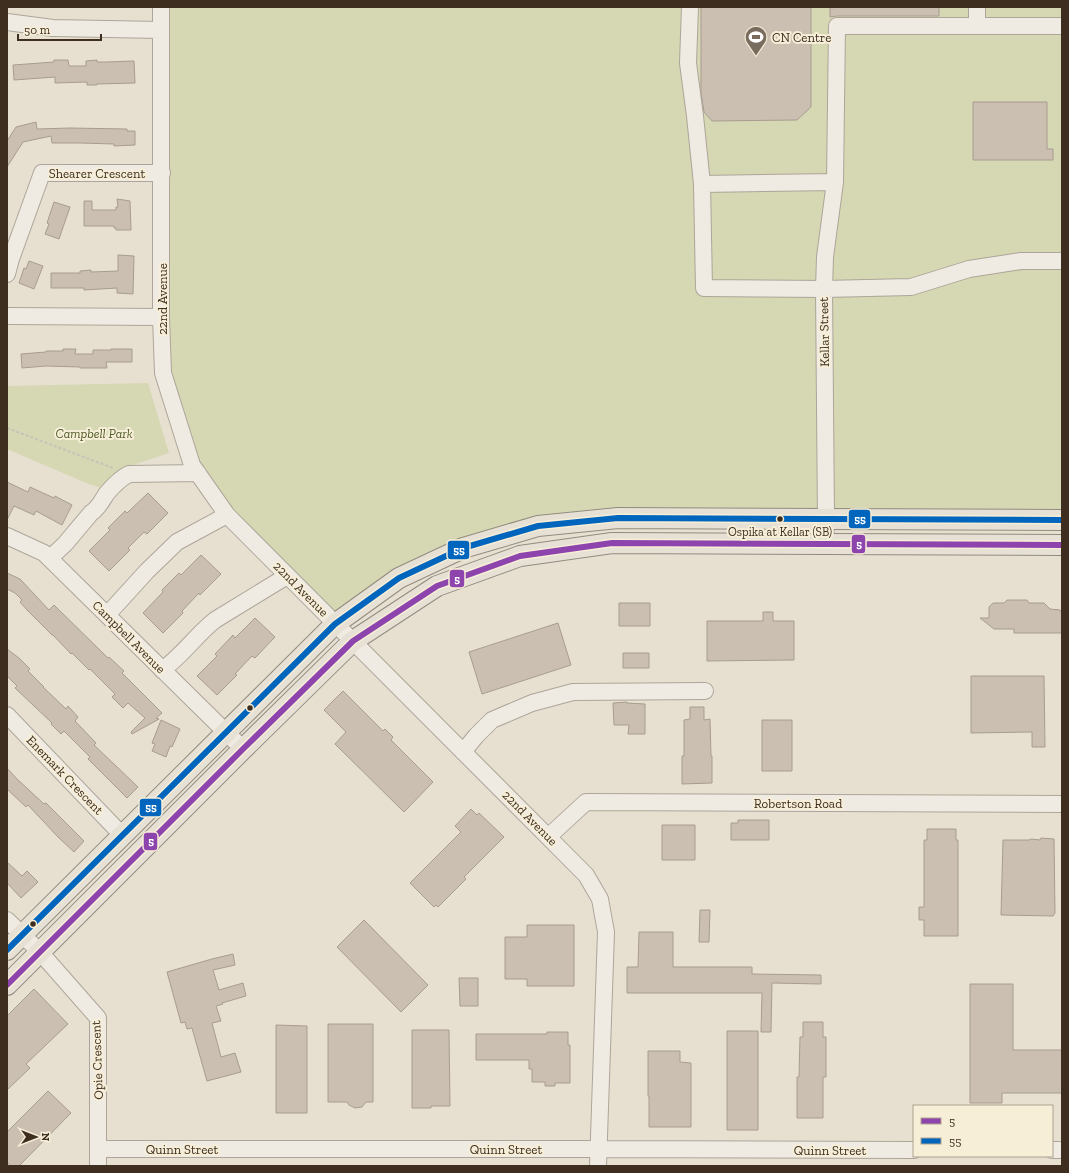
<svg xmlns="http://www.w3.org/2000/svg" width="1069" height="1173" viewBox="0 0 1069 1173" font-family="'Zilla Slab',serif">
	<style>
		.green { fill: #d6d7b3 }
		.building { fill: #cbbfb2; stroke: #a89c90 }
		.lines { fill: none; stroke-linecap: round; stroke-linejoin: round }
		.minor-casing { stroke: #ada599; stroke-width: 18 }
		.major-casing { stroke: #928b80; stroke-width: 22 }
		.path { stroke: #c8c2b9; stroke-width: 2; stroke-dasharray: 3 2; stroke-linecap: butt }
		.minor { stroke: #efebe3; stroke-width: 16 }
		.major { stroke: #e6e1d4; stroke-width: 20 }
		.bus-1-casing { stroke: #f7eed8; stroke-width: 9 }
		.bus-2-casing { stroke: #f7eed8; stroke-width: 9 }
		.bus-1 { stroke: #8e44ad; stroke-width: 6 }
		.bus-2 { stroke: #0065bd; stroke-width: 6 }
		.bus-dot { fill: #3d2e20; stroke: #f7eed8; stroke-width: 1.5 }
		.labels { text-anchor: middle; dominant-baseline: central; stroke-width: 4; stroke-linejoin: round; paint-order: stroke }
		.bus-label { font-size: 12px; fill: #3d2e20; stroke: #f7eed8 }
		.poi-label { font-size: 13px; fill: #3d2e20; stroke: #f7eed8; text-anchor: start }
		.street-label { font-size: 13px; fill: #3d2e20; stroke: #f7eed8 }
		.park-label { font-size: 13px; font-style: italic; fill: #4d5a26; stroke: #f7eed8 }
		.line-badge { stroke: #f7eed8; stroke-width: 1.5 }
		.badge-label { font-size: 11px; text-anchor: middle; font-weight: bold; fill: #fff }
	</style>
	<rect width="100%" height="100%" fill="#e7e0d1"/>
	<!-- green -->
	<path class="green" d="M161,7h901v511l-431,1 -167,28 -127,74 -127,-126 -43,-102z
		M148,383l21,70 -39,13 -26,23 -18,-6 -79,-34v-63z"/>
	<!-- building -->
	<path class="building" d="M701,7h110v100l-14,13 -85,1 -8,-9 -3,-19z
		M830,7h109v9h-102l-7,1z
		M54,60h14l1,6h17v-5l11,-1v2h9l28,-1 1,22 -38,1v1h-10v-3l-32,1v-6l-41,3 -1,-15 41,-3z
		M973,102h74v47h6v11h-80z
		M36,122l1,7 33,-1 57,1v2h8v14l-21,1v-2l-34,-1h-28l-1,-7 -28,6 -16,25v-26l9,-14z
		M117,199l13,2 1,29h-15v-2h-2v-2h-30v-25h8v9h24v-3h2z
		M54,202l16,5 -11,32 -14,-5 4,-10 -2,-1z
		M118,255l16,1 -1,38 -16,-1v-5l-33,2v-2h-33v-15h29v-2l11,-1v2l27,-1z
		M29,261l14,5 -9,23 -15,-6 5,-15 2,1z
		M63,349h13l-1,5h18v-4h18v-1h21v13h-26l1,6h-27v-1l-34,-1 -24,2 -1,-14 25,-2v-1h17z
		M7,482l21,10 2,-5 24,11 1,-2 17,9 -10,20 -26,-14 -2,4 -20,-9 -7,14z
		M148,493l20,20 -21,21 -3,-2 -16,16 2,2 -21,21 -20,-20 21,-21 -2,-2 17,-17 2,2z
		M201,555l20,19 -21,21 -1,-2 -17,18 1,2 -20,20 -20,-20 20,-21 -1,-2 17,-17 2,2z
		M7,573l13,6 29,31 5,-5 54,53 1,-1 15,14 -2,2 40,40 -6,5 3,1 -27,15 -1,-2 14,-14 -17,-15 -5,5 -11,-11 3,-3 -25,-25 -1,1 -17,-17 -1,1 -18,-19h-1l-24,-24 -8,-9 2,-2 -7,-7 -8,-4z
		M1007,600h20l2,3h15l6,6 10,1v1h2v22h-48v-4h-20l-14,-11h9v-11l4,-4h11z
		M619,603h31v23h-31z
		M763,612h10v9h21v39l-87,1v-40h56z
		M255,618l20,19 -20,21 -3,-2 -17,18 2,1 -20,20 -20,-19 20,-20 -2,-2 18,-19 2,3z
		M558,623l13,42 -89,29 -13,-42z
		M7,649l12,9 11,11 -2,2 16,16h-1l23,22 2,-3 10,11 -3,4 21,22 -2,2 44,42 -11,11 -39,-39 2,-2 -26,-26 -3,3 -10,-10 1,-1 -37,-35 2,-2 -10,-10z
		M623,653h26v15h-26z
		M971,676h73l1,71h-13v-15l-61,1z
		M343,691l40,40 2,-2 8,8 -2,3 42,42 -29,30 -69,-68 11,-12 -22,-22z
		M627,702v1l18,1v30h-17l1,-9h-15l-1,-22z
		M690,707h14v13l6,-1 1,37h1v27l-30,1v-28h2v-36l6,-1z
		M161,720l19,9 -8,18 -2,-1 -4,11 -14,-6 3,-7 -3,-1z
		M762,720h30v51h-30z
		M7,768l9,10 28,26 2,-1 38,38 -10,11 -16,-15 -30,-32 -2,2 -19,-18z
		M471,809l6,6 2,-2 25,24 -40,40 2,2 -28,28 -2,-2 -2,2 -24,-24 51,-51 -6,-6z
		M738,820h31v20h-38v-17h7z
		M662,825h33v35h-33z
		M927,829h29v11h2v96h-34v-16h-5v-13h5v-67h3z
		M1041,838l13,1 1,74 -2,3 -52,-1 2,-75h26l2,-1 9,1z
		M7,862l15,14 5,-5 11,11 -17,16 -14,-15z
		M700,910h10l-1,32h-10z
		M364,920l64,65 -27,27 -64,-65z
		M527,925h47v61h-47v-7h-22v-42h22z
		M639,932h34v35h79v7l69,1v9l-49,-1 -1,49h-10l1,-39h-135v-26h11z
		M233,954l2,11 -22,5 6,20 24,-7 3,13 -24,7 1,1 -7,2 5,15 -9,2 9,34 14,-4 6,19 -34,9 -15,-53 -5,1 -2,-7 -4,1 -14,-51 45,-13z
		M459,978h19v28h-18z
		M970,984h43v66h49v43h-60v10h-32z
		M34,989l34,35 -42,40 4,4 -23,22v-74z
		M803,1022h20v15h3v40h-3v41h-26v-41h2l1,-40h3z
		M328,1024h45v78h-7l-4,5 -7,1 -6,-3 -2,-3h-19z
		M276,1025l31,1v87h-31z
		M412,1030h37l1,76h-19v2h-19z
		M727,1031h31v99h-31z
		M547,1032h21v13h2v38h-15v3h-10v-4h-13v-13h-3v-9h-53v-26h71z
		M648,1051h32v11l11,1v64h-42v-31h-1z
		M48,1091l23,22 -52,53h-8l-4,-4v-30z"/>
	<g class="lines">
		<!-- minor casing -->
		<g class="minor-casing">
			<path id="minor" d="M161,7v310l2,56 29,92 35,50 359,360 14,24 6,33 -8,234
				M690,7l-2,56 7,53 7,68
				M977,7v19
				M7,22l46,6 108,2
				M835,182l-133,2 2,104 120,1 87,-2 58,-18 52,-8h41
				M7,274l4,-15 31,-86h120
				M7,316l154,1
				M7,536l37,17 199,196
				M825,544l1,-25 -2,-230 1,-32 10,-75 2,-156h225
				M50,558l15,-14 26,-31c8,-5 11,-13 16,-20 6,-7 14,-15 22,-19l69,-1
				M107,615l40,-44 30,-29 50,-27
				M162,670c20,-14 34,-35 53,-50l72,-44
				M7,715l115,120
				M463,752l13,-16 16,-16 40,-17 41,-11 132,-1
				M548,837l38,-35 476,2
				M7,920l33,32 58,66v148
				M98,1149h501l315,1
				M1052,1150h10"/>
		</g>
		<!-- major casing -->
		<g class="major-casing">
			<path id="major" d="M7,950l328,-326 64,-46 64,-30 75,-22 80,-8 444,2
				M7,985l236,-236 110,-108 84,-55 83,-30 92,-13 450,2"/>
		</g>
		<!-- path -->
		<path class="path" d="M7,428l106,40"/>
		<!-- minor -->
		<use href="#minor" class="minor"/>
		<!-- major -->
		<use href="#major" class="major"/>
		<!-- bus-1 casing -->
		<g class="bus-1-casing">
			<path id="bus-1" d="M7,985l236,-236 110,-108 84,-55 83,-30 92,-13 450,2"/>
		</g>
		<!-- bus-2 casing -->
		<g class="bus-2-casing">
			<path id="bus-2" d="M7,950l328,-326 64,-46 64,-30 75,-22 80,-8 444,2"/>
		</g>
		<!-- bus-1 -->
		<use href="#bus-1" class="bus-1"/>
		<!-- bus-2 -->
		<use href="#bus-2" class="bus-2"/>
	</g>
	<!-- icons -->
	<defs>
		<g id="stadium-pin" transform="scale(1.15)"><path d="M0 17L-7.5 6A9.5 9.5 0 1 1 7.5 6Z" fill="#786c5e" stroke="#f7eed8"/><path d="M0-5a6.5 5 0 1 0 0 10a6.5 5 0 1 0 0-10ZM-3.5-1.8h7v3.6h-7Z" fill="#fff"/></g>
	</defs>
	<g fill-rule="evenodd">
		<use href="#stadium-pin" x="756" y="37"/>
	</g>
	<!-- markers -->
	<g class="bus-dot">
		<circle cx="780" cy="519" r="3.5"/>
		<circle cx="250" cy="708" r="3.5"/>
		<circle cx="33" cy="924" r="3.5"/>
	</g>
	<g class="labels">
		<!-- bus labels -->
		<g class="bus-label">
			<text x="780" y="532">Ospika at Kellar (SB)</text>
		</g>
		<!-- poi labels -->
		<g class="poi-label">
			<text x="772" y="37">CN Centre</text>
		</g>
		<!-- street labels -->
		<g class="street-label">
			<text x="97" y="173">Shearer Crescent</text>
			<text transform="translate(162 299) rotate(-90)">22nd Avenue</text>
			<text transform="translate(824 332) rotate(-91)">Kellar Street</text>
			<text transform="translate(301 589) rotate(45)">22nd Avenue</text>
			<text transform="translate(129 637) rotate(45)">Campbell Avenue</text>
			<text transform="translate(65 775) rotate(46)">Enemark Crescent</text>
			<text x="798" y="803">Robertson Road</text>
			<text transform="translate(530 818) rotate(45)">22nd Avenue</text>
			<text transform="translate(97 1060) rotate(-92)">Opie Crescent</text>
			<text x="182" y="1149">Quinn Street</text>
			<text x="506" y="1149">Quinn Street</text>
			<text x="830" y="1150">Quinn Street</text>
		</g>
		<!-- park labels -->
		<g class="park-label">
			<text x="94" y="433">Campbell Park</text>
		</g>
	</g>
	<g class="line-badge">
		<rect x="848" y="509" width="23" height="20" rx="4" fill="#0065bd"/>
		<rect x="851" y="534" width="15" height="20" rx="4" fill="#8e44ad"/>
		<rect x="447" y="540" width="23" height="20" rx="4" fill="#0065bd"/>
		<rect x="449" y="569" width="16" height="19" rx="4" fill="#8e44ad"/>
		<rect x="139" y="798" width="23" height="19" rx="4" fill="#0065bd"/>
		<rect x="143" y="832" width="15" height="19" rx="4" fill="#8e44ad"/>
	</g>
	<g class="badge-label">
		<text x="860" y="523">55</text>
		<text x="859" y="548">5</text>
		<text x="459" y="554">55</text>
		<text x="457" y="583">5</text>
		<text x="151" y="811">55</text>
		<text x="151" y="845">5</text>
	</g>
	<!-- border -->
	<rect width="1069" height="1173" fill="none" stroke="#3d2e20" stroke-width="16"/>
	<!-- legend -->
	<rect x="913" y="1105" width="140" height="52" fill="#f7eed8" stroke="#ada18e"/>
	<rect x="921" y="1118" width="20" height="6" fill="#8e44ad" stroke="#ada18e"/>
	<text x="949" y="1125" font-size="12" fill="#3d2e20">5</text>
	<rect x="921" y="1138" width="20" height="6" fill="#0065bd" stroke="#ada18e"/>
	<text x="949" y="1145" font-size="12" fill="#3d2e20">55</text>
	<!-- north arrow -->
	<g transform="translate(36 1137) rotate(90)" stroke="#f7eed8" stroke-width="3" paint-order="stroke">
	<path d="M0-3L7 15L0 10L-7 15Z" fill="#3d2e20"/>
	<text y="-6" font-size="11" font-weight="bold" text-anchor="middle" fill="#3d2e20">N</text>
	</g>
	<!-- scale -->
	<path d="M18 34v6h83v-6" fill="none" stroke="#3d2e20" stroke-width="2"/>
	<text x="24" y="34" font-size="12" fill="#3d2e20" stroke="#f7eed8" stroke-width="3" paint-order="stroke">50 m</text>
</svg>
